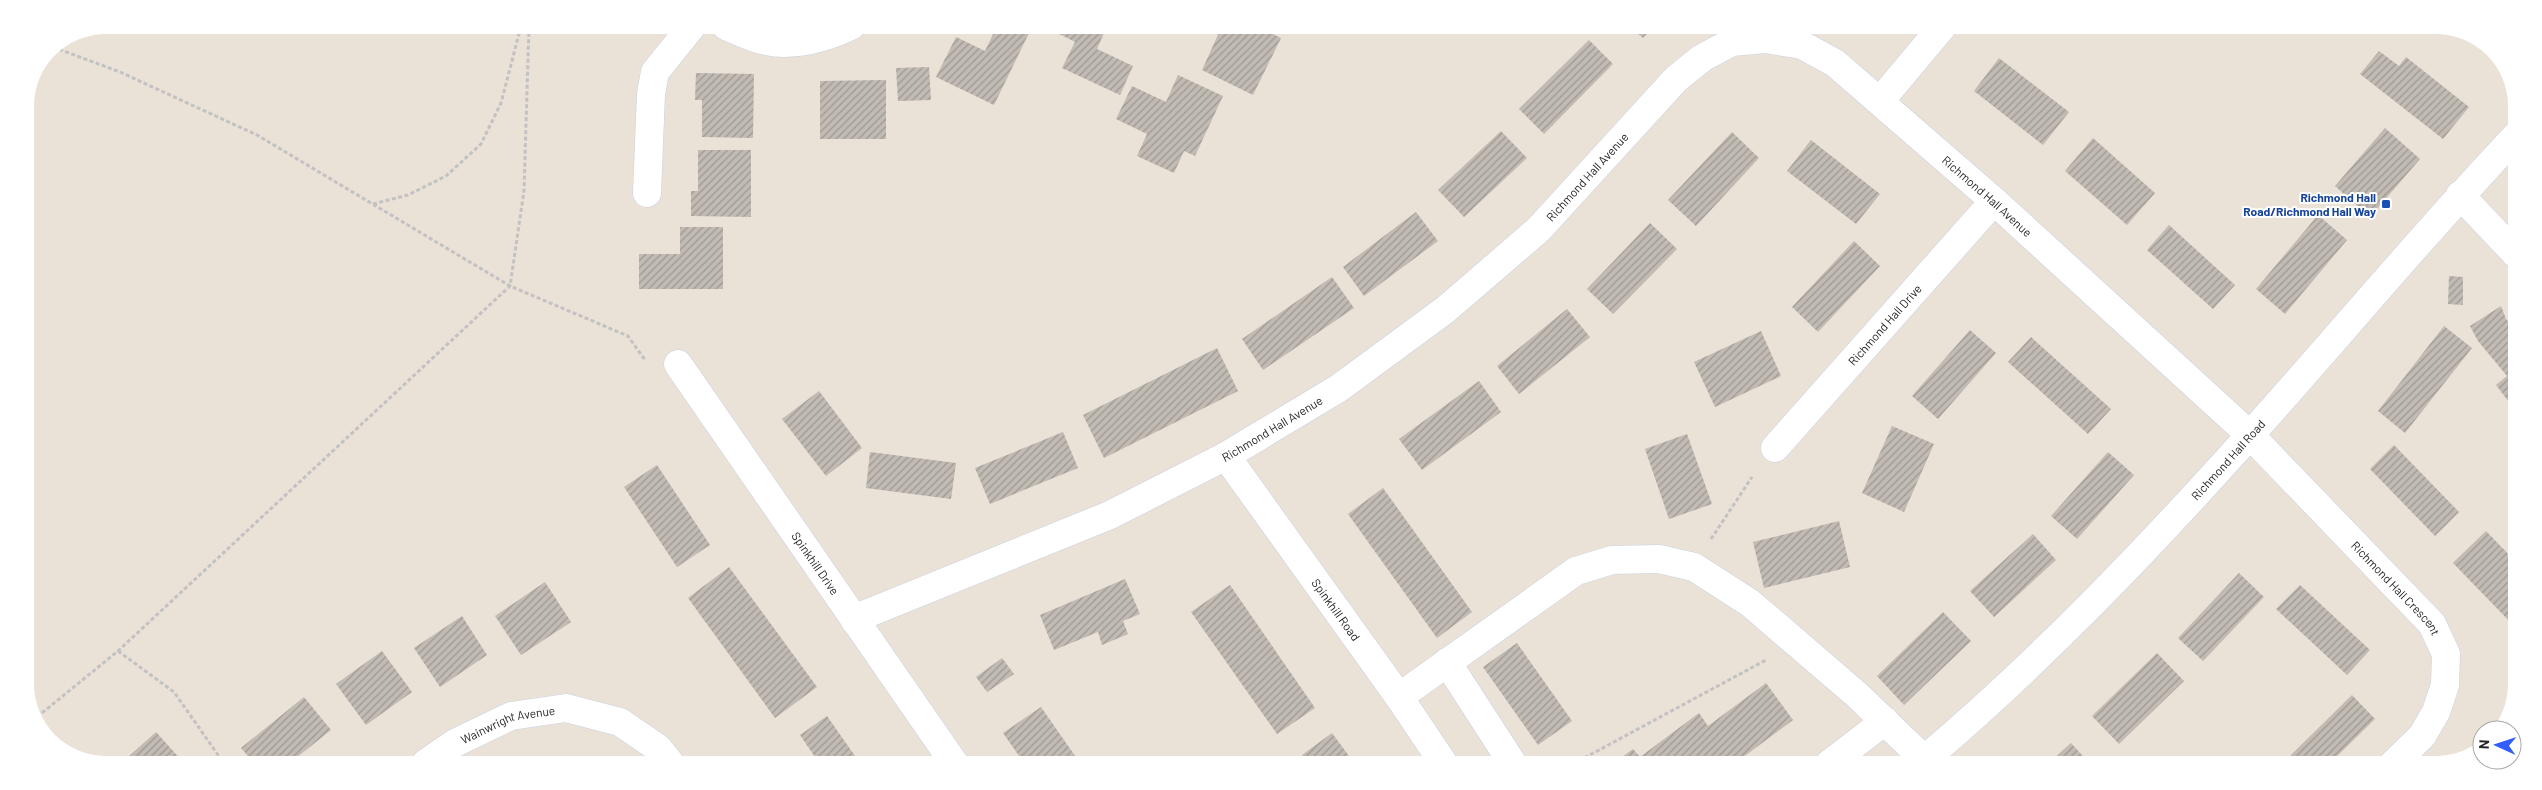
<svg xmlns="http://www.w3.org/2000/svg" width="2542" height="790" viewBox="0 0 2542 790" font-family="Barlow,sans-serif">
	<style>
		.building { fill: url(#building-hatch) }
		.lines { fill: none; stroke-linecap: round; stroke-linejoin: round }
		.minor-casing { stroke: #ccd1e0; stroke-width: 29 }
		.path { stroke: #c2c2c2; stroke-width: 3; stroke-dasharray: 4 2.5; stroke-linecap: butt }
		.minor { stroke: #fff; stroke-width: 28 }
		.transit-dot { fill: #1a4fb4; stroke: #fff; stroke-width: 2 }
		.labels { text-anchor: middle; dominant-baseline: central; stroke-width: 4; stroke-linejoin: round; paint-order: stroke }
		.street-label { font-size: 12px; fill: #262626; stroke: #fff }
		.transit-label { font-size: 12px; font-weight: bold; fill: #164399; stroke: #fff; text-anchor: end }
	</style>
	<defs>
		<pattern id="building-hatch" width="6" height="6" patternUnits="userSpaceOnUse" patternTransform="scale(1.25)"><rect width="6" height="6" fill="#c1bbb4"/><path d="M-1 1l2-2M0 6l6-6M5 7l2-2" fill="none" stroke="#9d9892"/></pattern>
	</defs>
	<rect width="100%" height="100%" fill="#eae1d7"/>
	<!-- building -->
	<path class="building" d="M997,26h25l8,5 -36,74 -58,-28 20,-40 29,14z
		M1044,26h63l-10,23 36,17 -13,29 -58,-27 13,-26z
		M1222,26h35l24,12 -28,57 -51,-25z
		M1630,27h23l-10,11z
		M1589,40l24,24 -69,70 -25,-25z
		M2379,51l20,15 7,-9 63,50 -26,32 -83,-65z
		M1999,58l70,54 -26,33 -69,-54z
		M929,67l2,33 -33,1 -2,-33z
		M696,73l58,1 -1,64 -51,-1v-37h-7z
		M1178,75l45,21 -28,60 -11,-5 -10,22 -37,-17 10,-22 -31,-15 16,-33 34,16z
		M886,80v59h-66v-58z
		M2385,128l35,31 -50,58 -35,-31z
		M1501,131l26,27 -63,59 -26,-27z
		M1732,132l27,26 -63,68 -28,-26z
		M2093,138l62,55 -28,32 -62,-54z
		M1811,140l69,54 -24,30 -69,-53z
		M698,150h53v67l-60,-1v-25h7z
		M1416,212l22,29 -74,55 -21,-29z
		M2318,215l29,25 -62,74 -29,-25z
		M1650,223l27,26 -64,65 -26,-25z
		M2169,225l66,60 -22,24 -66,-59z
		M680,227h43v62h-84v-35h41z
		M1854,241l26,25 -62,66 -26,-25z
		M2449,276l14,1v28l-15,-1z
		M1332,277l22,31 -91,62 -21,-31z
		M2501,306l5,13 10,11 -1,80 -19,-25 11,-9 -29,-35 -8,-15z
		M1567,309l23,28 -71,57 -22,-28z
		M2444,326l28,22 -67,85 -27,-22z
		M1970,330l26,23 -58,66 -26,-23z
		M1761,331l20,45 -66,31 -21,-45z
		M2031,337l80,72 -23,25 -80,-72z
		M1217,348l21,43 -134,67 -21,-43z
		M1479,381l22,31 -79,58 -23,-31z
		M819,391l43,57 -36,28 -44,-57z
		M1892,426l42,18 -30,68 -42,-19z
		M1063,432l15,36 -88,36 -15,-36z
		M1687,434l25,70 -43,15 -24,-70z
		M2394,445l65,67 -24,24 -65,-67z
		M870,452l86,11 -5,36 -85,-11z
		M2108,452l26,23 -57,64 -26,-23z
		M657,465l53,80 -33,22 -53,-80z
		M1383,488l89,124 -35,26 -89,-124z
		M1839,521l11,46 -86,21 -11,-46z
		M2486,531l29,30v66l-62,-64z
		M2033,534l23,26 -62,57 -24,-26z
		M729,567l88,120 -42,31 -87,-120z
		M2239,573l25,24 -61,64 -25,-23z
		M1125,579l15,35 -17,7 5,13 -26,11 -4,-13 -44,18 -14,-35z
		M545,582l26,40 -50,33 -26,-39z
		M1230,585l85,123 -38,26 -86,-122z
		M2300,585l70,65 -23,25 -71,-66z
		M1943,612l28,29 -67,64 -27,-29z
		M462,616l25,39 -47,32 -26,-39z
		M1517,643l55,78 -34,24 -55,-78z
		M382,651l30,41 -46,33 -30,-41z
		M2157,653l27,28 -65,63 -27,-28z
		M1002,658l12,16 -27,18 -11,-15z
		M1766,683l27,37 -59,44 -7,-8 -11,8h-104l21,-15 7,8 59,-44 9,13z
		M2352,695l23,24 -47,46h-29l-9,-9z
		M304,697l27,33 -40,32h-38l-12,-14z
		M1041,707l39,56h-56l-21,-30z
		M827,716l33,47h-41l-19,-28z
		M156,732l27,30h-53l-3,-4z
		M1332,733l23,31h-46l-7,-9z
		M2071,743l20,22h-44z"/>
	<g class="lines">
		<!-- minor casing -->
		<g class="minor-casing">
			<g id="minor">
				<path d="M726,26c12,5 27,13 40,15 28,6 60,-3 85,-15"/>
				<path d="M1880,101l62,-74"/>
				<path d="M647,193l4,-99 4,-22 37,-46"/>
				<path d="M2460,195l56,59"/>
				<path id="s1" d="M678,364l276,399"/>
				<path id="s2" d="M1775,448l219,-247"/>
				<path id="s3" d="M1226,456l173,241 45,67"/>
				<path id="s4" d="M855,621l11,-7 244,-99 116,-59 113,-68 106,-78 93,-80 138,-151 26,-21 30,-16 33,-3 37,6 33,18 159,138 256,234 182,189 14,30 -1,31 -9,27 -14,24 -30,29"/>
				<path d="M1447,662l66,102"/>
				<path d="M1399,697l177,-126 36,-11 47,-1 35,8 56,36 106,91 69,66"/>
				<path id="s5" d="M426,763l29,-20 56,-27 55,-8 54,14 38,26 12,15"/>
				<path d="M1829,764l56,-43"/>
				<path id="s6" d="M1919,764c119,-100 227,-213 331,-329 89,-99 175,-203 267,-300"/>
			</g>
		</g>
		<!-- path -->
		<path class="path" d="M53,47l67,25 137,63 253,151 118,50 17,24
			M373,204l35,-9 38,-19 35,-32 20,-41 20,-77
			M1711,539l41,-62
			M118,651l56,41 49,70
			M37,717l81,-66 392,-365 14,-95 5,-165
			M1573,764l193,-104"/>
		<!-- minor -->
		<use href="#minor" class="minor"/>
	</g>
	<!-- markers -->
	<rect class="transit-dot" x="2381" y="199" width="10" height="10" rx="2.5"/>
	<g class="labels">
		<!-- street labels -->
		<g class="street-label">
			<text stroke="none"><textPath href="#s4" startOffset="865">Richmond Hall Avenue</textPath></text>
			<text stroke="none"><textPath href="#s4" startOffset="1375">Richmond Hall Avenue</textPath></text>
			<text stroke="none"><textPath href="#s2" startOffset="165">Richmond Hall Drive</textPath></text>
			<text stroke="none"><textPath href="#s4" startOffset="460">Richmond Hall Avenue</textPath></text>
			<text stroke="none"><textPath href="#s6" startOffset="434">Richmond Hall Road</textPath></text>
			<text stroke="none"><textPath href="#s1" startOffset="242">Spinkhill Drive</textPath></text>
			<text stroke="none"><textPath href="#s4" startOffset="1942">Richmond Hall Crescent</textPath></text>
			<text stroke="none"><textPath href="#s3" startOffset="189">Spinkhill Road</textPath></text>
			<text stroke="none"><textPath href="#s5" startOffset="92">Wainwright Avenue</textPath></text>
		</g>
		<!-- transit labels -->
		<g class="transit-label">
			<text x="2376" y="197">Richmond Hall<tspan x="2376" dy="14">Road/Richmond Hall Way</tspan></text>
		</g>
	</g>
	<!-- crop -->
	<path d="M0 0H2542V790H0ZM106 34H2436A72 72 0 0 1 2508 106V684A72 72 0 0 1 2436 756H106A72 72 0 0 1 34 684V106A72 72 0 0 1 106 34Z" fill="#fff" fill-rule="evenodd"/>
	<!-- north arrow -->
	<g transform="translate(2497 745) rotate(273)"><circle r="24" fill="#ffffff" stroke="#a8a8a8"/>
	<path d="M0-4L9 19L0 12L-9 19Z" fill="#315dfd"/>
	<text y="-8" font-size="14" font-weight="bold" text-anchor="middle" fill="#262626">N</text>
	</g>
</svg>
